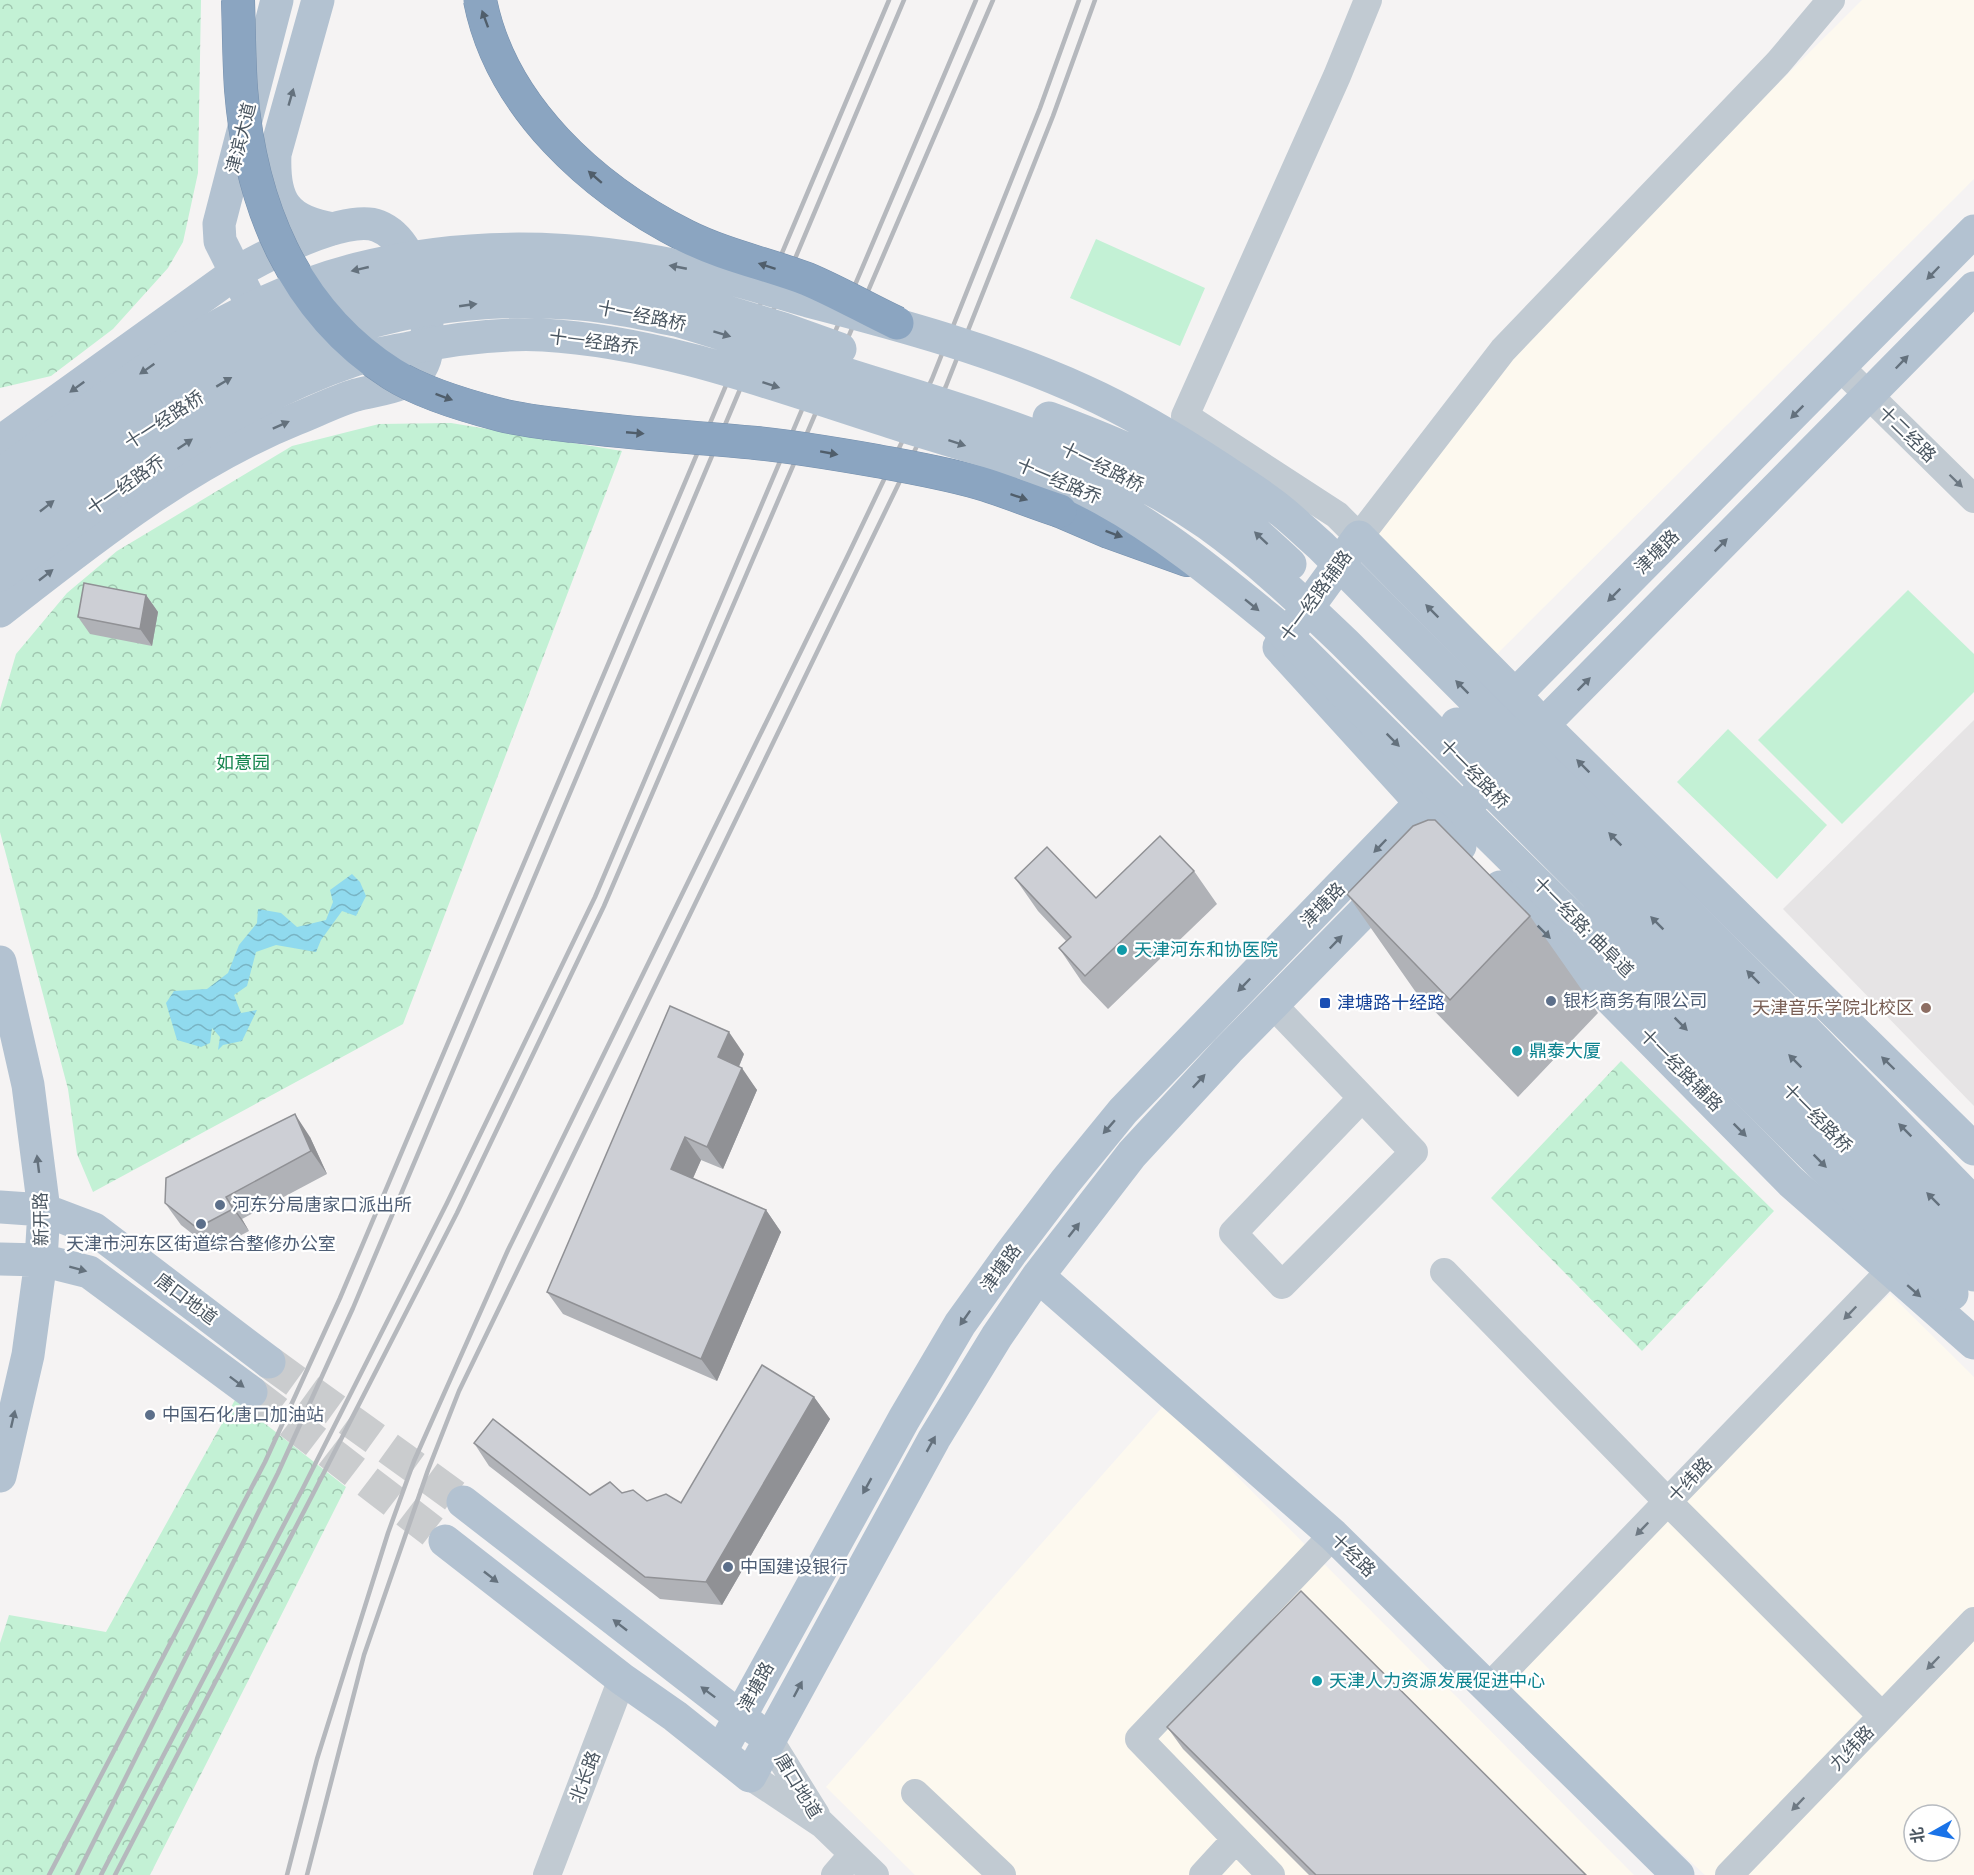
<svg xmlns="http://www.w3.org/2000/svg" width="1974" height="1875" viewBox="0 0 1974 1875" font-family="Cabin,'Noto Sans SC',sans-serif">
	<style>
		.commercial { fill: #fdf9ef; fill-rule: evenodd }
		.education { fill: #e6e4e5 }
		.grass { fill: #c3f1d5 }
		.forest { fill: url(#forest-crowns) }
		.water { fill: url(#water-waves) }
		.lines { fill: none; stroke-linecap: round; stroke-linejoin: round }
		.major-tunnel { stroke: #caccce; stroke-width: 33; stroke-dasharray: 33 16; stroke-linecap: butt }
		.highway-casing { stroke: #7690ad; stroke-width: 34 }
		.minor { stroke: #c1cad2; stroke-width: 28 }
		.major { stroke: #b3c2d1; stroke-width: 33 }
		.highway { stroke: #8ba5c1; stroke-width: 33 }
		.rail { stroke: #b5b8bd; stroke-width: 4.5 }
		.highway-bridge-casing { stroke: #7690ad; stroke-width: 34; stroke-linecap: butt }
		.major-bridge { stroke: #b3c2d1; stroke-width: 33 }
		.highway-bridge { stroke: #8ba5c1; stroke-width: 33 }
		.wall { fill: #b0b2b7 }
		.shaded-wall { fill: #909195 }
		.building { fill: #cdcfd5; stroke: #909195; stroke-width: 1.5 }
		.oneway { fill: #505e6b }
		.oneway2 { fill: #64717d }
		.oneway3 { fill: #6e7983 }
		.culture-dot { fill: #0f9aa8; stroke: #fff; stroke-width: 2 }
		.service-dot { fill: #5c6f8a; stroke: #fff; stroke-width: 2 }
		.transit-dot { fill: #1a4fb4; stroke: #fff; stroke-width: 2 }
		.education-dot { fill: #8d6e63; stroke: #fff; stroke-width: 2 }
		.labels { text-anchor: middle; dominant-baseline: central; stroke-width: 4.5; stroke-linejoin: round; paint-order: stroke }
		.street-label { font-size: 18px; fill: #4a5661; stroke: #fff }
		.park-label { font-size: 18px; fill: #17864f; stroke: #fff }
		.culture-label { font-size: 18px; fill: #0d838f; stroke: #fff; text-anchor: start }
		.service-label { font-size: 18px; fill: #4e5e75; stroke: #fff; text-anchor: start }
		.transit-label { font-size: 18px; fill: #164399; stroke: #fff; text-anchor: start }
		.education-label { font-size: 18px; fill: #785e54; stroke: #fff; text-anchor: end }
	</style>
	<defs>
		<pattern id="forest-crowns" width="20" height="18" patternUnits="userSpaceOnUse" patternTransform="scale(1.5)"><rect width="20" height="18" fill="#c3f1d5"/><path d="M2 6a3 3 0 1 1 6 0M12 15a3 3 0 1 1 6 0" fill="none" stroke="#a0c6b0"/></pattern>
		<pattern id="water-waves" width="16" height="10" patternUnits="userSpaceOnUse" patternTransform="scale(1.5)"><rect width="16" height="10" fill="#90daee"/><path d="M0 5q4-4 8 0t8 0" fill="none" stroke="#78b4c4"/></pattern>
	</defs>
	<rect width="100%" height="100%" fill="#f5f3f3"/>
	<!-- commercial -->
	<path class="commercial" d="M1862,0h112v179l-478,476 -139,-134 150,-167z
		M1890,1294l84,83v498h-269l-217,-201zM1914,1815h36v36h-36z
		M1165,1404l469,471h-719l-89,-88z"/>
	<!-- education -->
	<path class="education" d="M1974,720v386l-191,-197z"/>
	<!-- grass -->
	<path class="grass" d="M1096,239l109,49 -25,58 -110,-48z
		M1908,590l66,64v38l-132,132 -84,-84z
		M1728,729l99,96 -50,54 -100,-97z"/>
	<!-- forest -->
	<path class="forest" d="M0,0h201l-3,173 -15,69 -15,26 -55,61 -62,47 -51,12z
		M451,423l171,28 -219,573 -310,168 -16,-38 -9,-65 -68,-257v-123l16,-55 51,-61 50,-42 175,-105 87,-22z
		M1621,1061l153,150 -132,140 -151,-153z
		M235,1400l111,87 -196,388h-150v-232l9,-28 97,17z"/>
	<!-- water -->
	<path class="water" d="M352,874l8,8 6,14 -10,20 -14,-5 -21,29 -5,12 -40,-7 -20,7 -9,34 -13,9 7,18 16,-3 -15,31 -19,4 -5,5 2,-13 -8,-9 -2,15 -9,4 -24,-7 -11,-37 8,-12 33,-2 21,-16 11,-28 18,-22 1,-14 23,4 16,14 29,-7 7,-18 -3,-12z"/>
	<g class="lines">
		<!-- major-tunnel -->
		<path class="major-tunnel" d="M269,1362l194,140
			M251,1392l194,149"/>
		<!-- highway casing -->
		<g class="highway-casing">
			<path id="highway" d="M1060,511l49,21 78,28"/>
		</g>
		<!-- minor -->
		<path class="minor" d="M1368,0l-31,76 -152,340 152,99 22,22 144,-187 275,-287 53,-63
			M1841,368l133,131
			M1274,1006l140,146 -132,133 -49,-52 129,-135
			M1444,1272l224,230 214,214
			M1488,1688l402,-417
			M770,1741l46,74
			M750,1776l72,48 53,51
			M915,1793l87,82
			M547,1875l75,-196
			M835,1875l18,-21
			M1203,1875l33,-36
			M1271,1875l-132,-136 194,-204
			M1729,1875l245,-254"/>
		<!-- major -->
		<path class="major" d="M318,0l-43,154c-2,47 10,67 58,75
			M246,293l-26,-52 -1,-17 58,-224
			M0,442l234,-168c29,-17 112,-61 144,-48 25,10 35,38 41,62 6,22 14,54 4,76 -11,24 -45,25 -67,31 -20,6 -40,16 -60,24 -109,44 -204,120 -296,192
			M1500,712l15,-17 459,-464
			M1460,846l-181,-199 80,-110 156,158 28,30 431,424
			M1500,887l291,295 183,161
			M0,962l28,123 16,125 -3,50 -13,95 -28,121
			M0,1207l44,3 50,19 175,133
			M0,1259l41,1 48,12 162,120
			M1038,1276l295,259 345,340
			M463,1502l294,228
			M445,1541l177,138 53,37 75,60 184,-337 63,-103 41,-60 94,-122 96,-104 216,-220 99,-105 431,-437
			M721,1751l183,-332 56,-95 51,-71 54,-71 58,-71 312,-323"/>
		<!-- highway -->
		<use href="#highway" class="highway"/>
		<!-- rail -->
		<path class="rail" d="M49,1875l216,-413 75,-164 549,-1298
			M77,1875l201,-402 75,-165 551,-1308
			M101,1875l201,-385 145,-287 148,-306 381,-897
			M115,1875l199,-383 143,-279 147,-307 389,-906
			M287,1875l30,-116 71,-226 26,-72 94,-211 340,-695 84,-176 108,-271 39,-108
			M307,1875l57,-220 64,-185 31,-79 487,-1005 107,-270 42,-116"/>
		<!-- highway-bridge casing -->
		<g class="highway-bridge-casing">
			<path id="highway-bridge" d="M238,0c1,30 1,60 3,89 9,114 51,221 151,285 30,19 74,32 109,41 24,6 48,8 72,11 61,8 122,11 183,17 41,4 81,11 121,18 37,7 74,13 109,24 25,8 49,18 74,26
				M480,0c21,107 113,189 206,236 38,19 81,28 121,43 31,13 60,30 90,44"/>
		</g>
		<!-- major-bridge -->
		<path class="major-bridge" d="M1049,418c54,20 109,42 157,75 30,21 57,46 84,71
			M0,475c112,-81 220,-171 357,-206 122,-31 245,-24 367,8 28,7 56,16 84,24 93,24 188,50 276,90 49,22 95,50 139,79 16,11 33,21 48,33 18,13 34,29 50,43l485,485 168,172
			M0,507l179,-128 63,-36 64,-26 55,-17 53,-13 56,-8h88l49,4 50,8 127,38 56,20
			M0,541c44,-32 86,-68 130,-99 133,-95 273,-151 438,-139 36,2 72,10 108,17 58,17 115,37 173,55 124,39 251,74 359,149 49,35 93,77 137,119l629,632
			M0,575c110,-81 223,-171 354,-215 18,-6 37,-8 56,-12 43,-9 89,-15 133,-13 120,7 234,51 348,87 70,23 147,40 212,77 62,34 116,79 171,124l678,671
			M1457,724l517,516"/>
		<!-- highway-bridge -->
		<use href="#highway-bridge" class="highway-bridge"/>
	</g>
	<!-- wall -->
	<path class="wall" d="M146,595l12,17 -6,34 -62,-12 -12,-17z
		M1194,871l23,33 -109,105 -26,-27 -23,-34 7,-7 -28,-30 -23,-33 81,20z
		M1347,894l183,22 68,97 -80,84 -103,-106z
		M744,1054l-5,13 18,23 -34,79 -22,-9 -8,18 73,32 15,22 -64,149 -154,-67 -16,-22z
		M310,1137l17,37 -85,45 7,12 -36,19 -32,-25 -16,-22z
		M814,1397l16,22 -108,186 -62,-6 -171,-133 -15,-23 116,52 32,-2 25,8 34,2z
		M1167,1727l419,148h-277l-126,-126z"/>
	<!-- shaded-wall -->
	<path class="shaded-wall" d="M146,595l12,17 -6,34 -12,-17z
		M729,1032l15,22 -11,26 -15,-23z
		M742,1068l15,22 -34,79 -16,-22z
		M295,1114l15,23 17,37 -16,-23z
		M685,1137l16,23 -14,32 -16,-23z
		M226,1197l16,22 7,12 -16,-22z
		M766,1210l15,22 -64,149 -16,-22z
		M814,1397l16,22 -108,186 -16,-23z"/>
	<!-- building -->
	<path class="building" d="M84,583l62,12 -6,34 -62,-12z
		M1428,820h7l95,96 -80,84 -103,-106 66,-68z
		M1160,836l34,35 -109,105 -26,-28 12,-11 -56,-59 32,-31 49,51z
		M670,1006l59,26 -11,25 24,11 -35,79 -22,-10 -14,32 95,41 -65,149 -154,-67z
		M295,1114l16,37 -85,46 7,12 -36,19 -32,-25 1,-25z
		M762,1365l52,32 -108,185 -61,-5 -171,-134 19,-24 97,76 20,-13 12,11 11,-3 14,11 19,-7 15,9z
		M1301,1591l285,284h-270l-149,-148z"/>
	<!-- one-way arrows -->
	<defs><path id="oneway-solid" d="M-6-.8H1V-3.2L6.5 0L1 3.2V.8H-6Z" transform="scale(1.5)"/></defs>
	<g class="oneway">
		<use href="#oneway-solid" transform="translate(485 19) rotate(-110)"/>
		<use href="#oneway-solid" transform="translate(595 177) rotate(-139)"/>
		<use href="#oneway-solid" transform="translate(767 266) rotate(-162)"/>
		<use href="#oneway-solid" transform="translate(444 397) rotate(20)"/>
		<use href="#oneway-solid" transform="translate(635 433) rotate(5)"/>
		<use href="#oneway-solid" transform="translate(829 453) rotate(10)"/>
		<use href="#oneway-solid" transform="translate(1019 497) rotate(19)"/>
		<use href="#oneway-solid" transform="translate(1114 534) rotate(20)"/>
	</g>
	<g class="oneway2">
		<use href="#oneway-solid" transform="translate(291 97) rotate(-74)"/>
		<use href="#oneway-solid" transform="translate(678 267) rotate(-169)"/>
		<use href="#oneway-solid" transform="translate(360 269) rotate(167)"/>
		<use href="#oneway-solid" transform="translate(1933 273) rotate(134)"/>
		<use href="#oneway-solid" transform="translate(468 305) rotate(-8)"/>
		<use href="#oneway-solid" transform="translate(722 334) rotate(17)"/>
		<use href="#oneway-solid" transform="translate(1902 362) rotate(-46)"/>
		<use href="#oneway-solid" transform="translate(147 369) rotate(145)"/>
		<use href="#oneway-solid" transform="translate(224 382) rotate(-31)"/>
		<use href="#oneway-solid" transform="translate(771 385) rotate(18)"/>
		<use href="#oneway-solid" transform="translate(77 387) rotate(144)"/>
		<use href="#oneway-solid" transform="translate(1797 412) rotate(135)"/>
		<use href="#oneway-solid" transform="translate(281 425) rotate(-24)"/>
		<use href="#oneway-solid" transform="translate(957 443) rotate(18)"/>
		<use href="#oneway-solid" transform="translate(185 444) rotate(-34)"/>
		<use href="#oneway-solid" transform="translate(47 506) rotate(-38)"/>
		<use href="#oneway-solid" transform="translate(1261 538) rotate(-137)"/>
		<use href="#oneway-solid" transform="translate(1721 545) rotate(-45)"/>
		<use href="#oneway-solid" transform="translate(46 575) rotate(-38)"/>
		<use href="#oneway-solid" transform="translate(1614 595) rotate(135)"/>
		<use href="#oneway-solid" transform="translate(1252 605) rotate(39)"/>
		<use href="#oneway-solid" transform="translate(1432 611) rotate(-135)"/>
		<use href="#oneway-solid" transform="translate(1584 684) rotate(-45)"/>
		<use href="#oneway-solid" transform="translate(1462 687) rotate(-135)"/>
		<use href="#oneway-solid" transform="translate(1393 740) rotate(45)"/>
		<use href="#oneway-solid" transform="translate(1583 766) rotate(-135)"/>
		<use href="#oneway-solid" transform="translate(1615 839) rotate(-135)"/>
		<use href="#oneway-solid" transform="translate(1380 846) rotate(134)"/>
		<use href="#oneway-solid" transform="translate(1657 923) rotate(-135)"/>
		<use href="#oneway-solid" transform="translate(1544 932) rotate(45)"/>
		<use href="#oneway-solid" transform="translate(1336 942) rotate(-46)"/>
		<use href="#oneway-solid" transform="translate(1753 977) rotate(-135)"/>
		<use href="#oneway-solid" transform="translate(1244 985) rotate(134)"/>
		<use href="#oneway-solid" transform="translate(1681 1024) rotate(45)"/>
		<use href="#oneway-solid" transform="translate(1795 1061) rotate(-135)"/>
		<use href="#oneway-solid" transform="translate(1888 1063) rotate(-136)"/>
		<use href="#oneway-solid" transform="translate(1199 1081) rotate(-47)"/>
		<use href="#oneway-solid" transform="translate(1109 1127) rotate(131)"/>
		<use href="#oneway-solid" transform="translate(1740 1130) rotate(45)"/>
		<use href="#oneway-solid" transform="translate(1905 1130) rotate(-135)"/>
		<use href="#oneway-solid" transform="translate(1820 1161) rotate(45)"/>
		<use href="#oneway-solid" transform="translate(38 1164) rotate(-97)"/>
		<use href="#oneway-solid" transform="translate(1933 1199) rotate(-135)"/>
		<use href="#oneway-solid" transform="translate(1074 1230) rotate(-52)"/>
		<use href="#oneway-solid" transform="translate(78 1269) rotate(15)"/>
		<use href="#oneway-solid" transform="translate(1914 1291) rotate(41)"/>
		<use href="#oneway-solid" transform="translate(965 1318) rotate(125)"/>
		<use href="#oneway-solid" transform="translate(237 1382) rotate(37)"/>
		<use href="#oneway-solid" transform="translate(13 1419) rotate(-77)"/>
		<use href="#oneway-solid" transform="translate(931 1444) rotate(-61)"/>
		<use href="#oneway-solid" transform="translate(867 1486) rotate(119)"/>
		<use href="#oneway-solid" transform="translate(491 1577) rotate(38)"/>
		<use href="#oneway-solid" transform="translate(620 1625) rotate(-142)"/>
		<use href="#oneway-solid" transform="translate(798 1689) rotate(-62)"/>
		<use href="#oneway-solid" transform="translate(708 1692) rotate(-143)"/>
	</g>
	<g class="oneway3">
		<use href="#oneway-solid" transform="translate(1956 481) rotate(44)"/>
		<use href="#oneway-solid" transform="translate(1850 1313) rotate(134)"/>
		<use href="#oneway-solid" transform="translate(1642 1529) rotate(134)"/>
		<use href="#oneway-solid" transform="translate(1933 1663) rotate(134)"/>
		<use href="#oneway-solid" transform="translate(1798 1804) rotate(134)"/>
	</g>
	<!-- markers -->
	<g class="culture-dot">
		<circle cx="1122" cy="950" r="6"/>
		<circle cx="1517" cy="1051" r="6"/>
		<circle cx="1317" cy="1681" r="6"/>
	</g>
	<g class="service-dot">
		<circle cx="1551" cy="1001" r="6"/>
		<circle cx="220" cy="1205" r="6"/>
		<circle cx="201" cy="1224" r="6"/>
		<circle cx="150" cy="1415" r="6"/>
		<circle cx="728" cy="1567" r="6"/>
	</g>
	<rect class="transit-dot" x="1319" y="997" width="12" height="12" rx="3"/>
	<circle class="education-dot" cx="1926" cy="1008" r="6"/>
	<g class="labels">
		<!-- street labels -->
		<g class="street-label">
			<text transform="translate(241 138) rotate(-76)">津滨大道</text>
			<text transform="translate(642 316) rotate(11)">十一经路桥</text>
			<text transform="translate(594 342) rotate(7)">十一经路乔</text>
			<text transform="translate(164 420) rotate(-33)">十一经路桥</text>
			<text transform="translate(1907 434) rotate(44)">十二经路</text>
			<text transform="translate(1102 467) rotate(26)">十一经路桥</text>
			<text transform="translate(1059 481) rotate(23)">十一经路乔</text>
			<text transform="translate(126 485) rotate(-35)">十一经路乔</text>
			<text transform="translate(1657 552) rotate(-45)">津塘路</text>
			<text transform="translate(1316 596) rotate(-54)">十一经路辅路</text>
			<text transform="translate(1474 774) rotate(45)">十一经路桥</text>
			<text transform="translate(1323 905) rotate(-46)">津塘路</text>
			<text transform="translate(1583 927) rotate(45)">十一经路; 曲阜道</text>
			<text transform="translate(1681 1070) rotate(45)">十一经路辅路</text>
			<text transform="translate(1817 1118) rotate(45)">十一经路桥</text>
			<text transform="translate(41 1219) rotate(-91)">新开路</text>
			<text transform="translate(1001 1268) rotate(-54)">津塘路</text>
			<text transform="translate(186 1299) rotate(37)">唐口地道</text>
			<text transform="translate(1690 1480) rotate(-46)">十纬路</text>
			<text transform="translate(1353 1555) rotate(44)">十经路</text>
			<text transform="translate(756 1687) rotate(-61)">津塘路</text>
			<text transform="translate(1852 1748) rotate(-46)">九纬路</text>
			<text transform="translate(585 1777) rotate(-69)">北长路</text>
			<text transform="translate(798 1786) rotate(59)">唐口地道</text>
		</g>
		<!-- park labels -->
		<g class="park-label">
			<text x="243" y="763">如意园</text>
		</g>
		<!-- culture labels -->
		<g class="culture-label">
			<text x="1134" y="950">天津河东和协医院</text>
			<text x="1529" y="1051">鼎泰大厦</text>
			<text x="1329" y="1681">天津人力资源发展促进中心</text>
		</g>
		<!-- service labels -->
		<g class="service-label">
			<text x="1563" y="1001">银杉商务有限公司</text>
			<text x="232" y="1205">河东分局唐家口派出所</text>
			<text x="201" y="1244" text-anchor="middle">天津市河东区街道综合整修办公室</text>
			<text x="162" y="1415">中国石化唐口加油站</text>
			<text x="740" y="1567">中国建设银行</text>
		</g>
		<!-- transit labels -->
		<g class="transit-label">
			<text x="1337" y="1003">津塘路十经路</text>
		</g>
		<!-- education labels -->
		<g class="education-label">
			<text x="1914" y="1008">天津音乐学院北校区</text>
		</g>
	</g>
	<!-- north arrow -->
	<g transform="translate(1932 1833) rotate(261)"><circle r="28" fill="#ffffff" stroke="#b7bbc0" stroke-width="1.5"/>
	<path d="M0-4.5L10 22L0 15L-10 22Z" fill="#1a73e8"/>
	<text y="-9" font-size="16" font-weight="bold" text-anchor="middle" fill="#4a5661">北</text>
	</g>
</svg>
